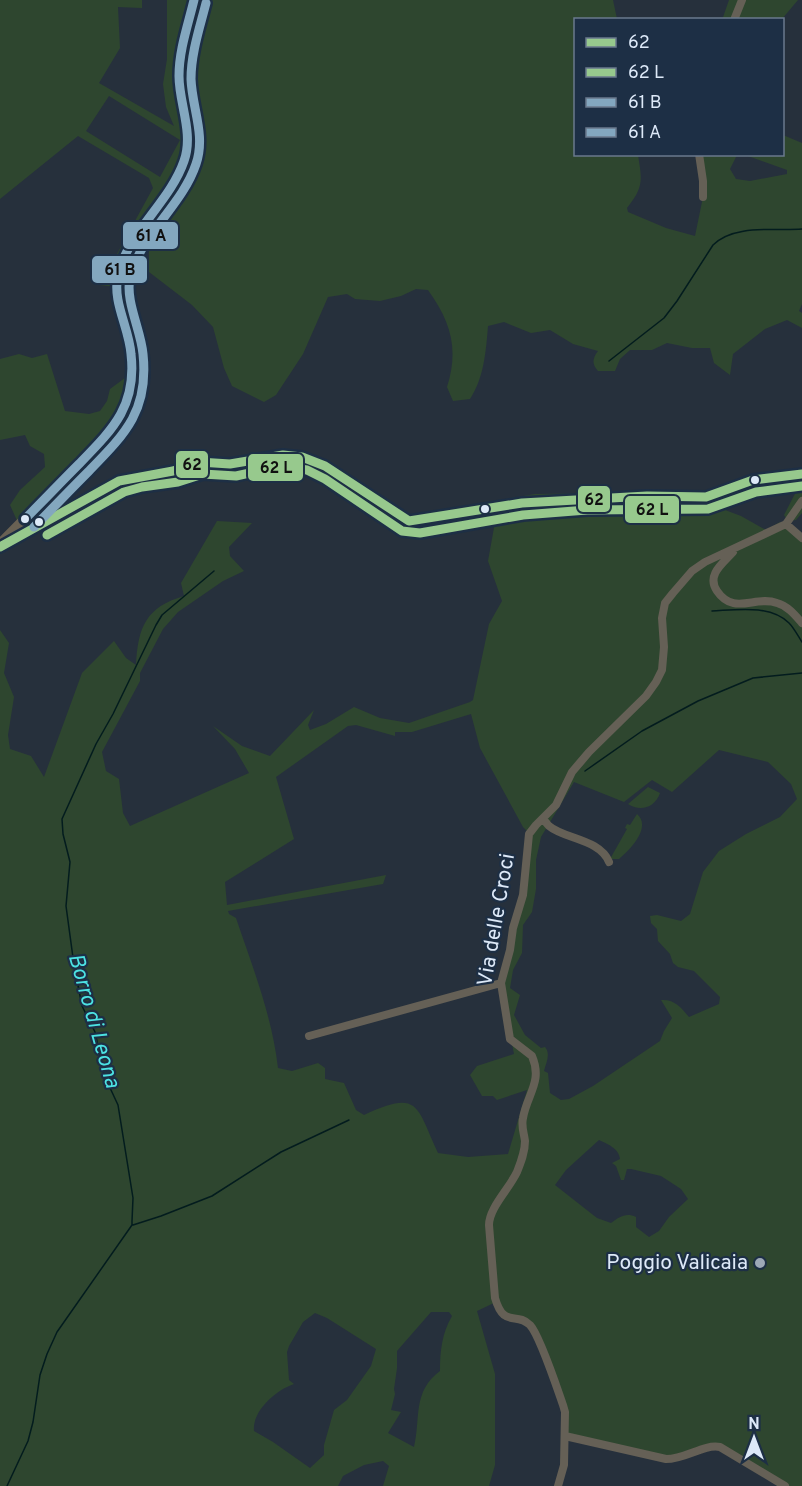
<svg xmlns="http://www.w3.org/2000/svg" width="802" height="1486" viewBox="0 0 802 1486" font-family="Overpass,sans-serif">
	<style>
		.green { fill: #2e462f; fill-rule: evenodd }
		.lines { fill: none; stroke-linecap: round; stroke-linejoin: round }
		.stream { stroke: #031c1e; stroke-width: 1.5 }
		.street { stroke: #656056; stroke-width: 8 }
		.secondary { stroke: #696153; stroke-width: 10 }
		.bus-1-casing { stroke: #1d2f45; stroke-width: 14 }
		.bus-2-casing { stroke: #1d2f45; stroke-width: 14 }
		.bus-3-casing { stroke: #1d2f45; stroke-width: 14 }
		.bus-4-casing { stroke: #1d2f45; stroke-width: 14 }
		.bus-1 { stroke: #97c98d; stroke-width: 9 }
		.bus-2 { stroke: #97c98d; stroke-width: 9 }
		.bus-3 { stroke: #83a7bf; stroke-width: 9 }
		.bus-4 { stroke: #83a7bf; stroke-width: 9 }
		.bus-dot { fill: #dde9f8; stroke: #1d2f45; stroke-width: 2 }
		.poi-dot { fill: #9da8b6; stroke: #1d2f45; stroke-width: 2 }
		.labels { text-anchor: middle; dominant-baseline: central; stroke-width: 4.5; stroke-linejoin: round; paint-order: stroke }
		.street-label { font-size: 21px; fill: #dde9f8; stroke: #1d2f45 }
		.poi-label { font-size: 21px; fill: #dde9f8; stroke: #1d2f45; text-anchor: end }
		.water-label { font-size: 22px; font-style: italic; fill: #4ce2e3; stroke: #1d2f45 }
		.line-badge { stroke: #1d2f45; stroke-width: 2 }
		.pale-badge-label { font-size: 16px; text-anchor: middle; font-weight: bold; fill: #111 }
	</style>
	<rect width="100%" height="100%" fill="#26303c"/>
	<!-- green -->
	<path class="green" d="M0,0h142v8l-24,-1 2,41 -21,35 75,43 -8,-19 -3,-23 4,-25v-59h27l-15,72 9,78 -46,82 -26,55 -16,-2 53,-97 -4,-10 -71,-42 -78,63zM109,96l71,44 -20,37 -74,-46z
		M202,0h411l4,19 -41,1v134l62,1c4,25 6,32 -11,53l1,4 38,16 29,8 8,-39 -4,-42h38l-7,14 6,10 14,2 37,-7v-4l-42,-15 37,-1 1,-19 19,8v161l-3,7 3,2v15l-15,-8 -22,9 -32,25 -3,21 -16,-12 -4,-15h-18l-25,-5 -15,7h-22l-10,9 -5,12h-17c-6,-7 -6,-12 0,-20l-25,-7 -23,-14 -19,3 -27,-11 -16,4c-2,25 -4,52 -18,73l-17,2 -6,-14c12,-38 4,-65 -19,-97l-12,-1 -15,7 -21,5 -25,-2 -8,-5 -19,3 -25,57 -27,41 -12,7 -32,-16 -8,-18 -11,-41 -21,-22 -43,-33v-30l11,-17 37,-72 2,-46 -7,-41z
		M729,0h69l-16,19 -60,1z
		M19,354l13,4 15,-4 18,57 24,3 11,-3 7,-10 3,-12 23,-17 -13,48 -101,105 -9,-20 10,-15 25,-23 -1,-13 -14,-8 -5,-11 -25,5v-81z
		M802,480v33l-6,7 -8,1 -4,-6z
		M607,493l110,14 24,9 25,14 14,-8 6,2 16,14v948h-17l-65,-39 -42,12 -113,-23v-24l-36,-88 -20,-5 -13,-17 -19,9 18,63v91l-6,21h-106l6,-20 -6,-5 -19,4 -21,11 -5,10h-338v-856l9,13 -5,30 10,24 -6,38 2,14 21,7 13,21 38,-104 32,-32 12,17 10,7c2,-38 10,-58 48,-69l-3,-13 36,-62 35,2 -23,24 1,9 14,15 -21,10 -45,31 -15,17 -23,44v8l-38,71 4,19 13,8 4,34 7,13 119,-53 -14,-24 -22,-23 29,20 28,10 44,-46 -6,15 2,5 16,-6 28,-17 26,11 29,5 61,-21 3,-2 16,-76 13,-23 -14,-40 11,-61 36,-6zM471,714l9,34 43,79 7,7 -6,62 -22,97 12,61 -37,12 -7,9 12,21h11l4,4 30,-10 -19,64 -40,3 -30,-4c-22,-47 -18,-64 -74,-38l-8,-5 -12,-27 -19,-4v-11l-7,-5 -26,8 -14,-3c-6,-52 -25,-100 -42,-150l-7,-4 -1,-3 155,-27 3,-9 -159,30 -2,-23 69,-43 -18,-62 72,-51 8,-1 39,11v-4h17zM719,750l49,12 23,22 6,15 -17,18 -34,17 -27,17 -16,21 -13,42 -9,7 -24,-6 -7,1 1,7 6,6 1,12 12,13 3,9 5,4 16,4 26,26 -1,7 -30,13c-8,-10 -15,-18 -28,-17l11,18 -8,13 -4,10 -67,45 -24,13 -8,1 -11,-7 -2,-20 -4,-2c2,-8 7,-17 1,-24l-4,1 -16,-13 -11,-20 6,-20 -10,-7 3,-18 9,-17 1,-28 9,-13 4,-23v-29l5,-23 33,-55 50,20 28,-22 20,12zM599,1140c8,4 20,8 21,19l-8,4 4,3 5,14h3l3,-11h4l30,7 20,13 7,10 -19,18 -10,14 -10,6 -13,-10v-10c-10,-5 -17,0 -25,6l-14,-5 -42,-33 11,-15zM431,1312h18l3,4c-10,17 -12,35 -12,55 -28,21 -19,47 -26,76l-26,-14 13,-21 -10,-2 4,-16 -1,-5 3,-21v-17zM315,1313l12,5 49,31 -5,17 -24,34 -13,10 -10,35v10l-14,13 -37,-26 -19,-11c-2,-20 22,-41 40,-47l-5,-4 -2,-28 2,-6 14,-24z
		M648,787l12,6c-5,15 -20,19 -32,11z
		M637,814c15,13 -7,36 -18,45h-9l17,-30 -2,-1 2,-4 3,1z"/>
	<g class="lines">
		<!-- stream -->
		<path class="stream" d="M609,361l55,-43 13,-17 36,-56c21,-21 61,-14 89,-16
			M712,611c23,-1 58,-7 77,12 5,5 9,13 13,19
			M585,771l57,-40 56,-30 55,-23 49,-5
			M133,1225l28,-9 51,-20 69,-44 68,-32
			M7,1486l21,-45 5,-19 7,-47 7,-21 10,-22 75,-107v-4l1,-23 -15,-93 -14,-30 -9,-43 -13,-26 -8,-41 -8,-59 4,-44 -7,-28 -1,-15 34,-75 17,-30 43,-89 6,-10 52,-44"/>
		<!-- street -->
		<path class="street" d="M734,20l8,-20
			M699,154l4,27v16
			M786,524l16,14
			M1,546l118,-65c18,-5 35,-7 54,-10 9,-2 17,-7 26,-9 12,-1 24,4 36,2 26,-5 51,-15 77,-4 35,15 63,44 97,61h9l68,-13 36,-5 64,-5 61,-2 59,1 47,-17 49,-6
			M733,552c-10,11 -27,23 -16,39 17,25 38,4 60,12 11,3 18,12 25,20
			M543,819c2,2 4,5 6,7 15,13 51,13 60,36
			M309,1036l192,-53
			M565,1436l101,23c20,0 37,-15 54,-12l65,39
			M558,1486l6,-21 1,-53 -2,-7c-6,-17 -23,-69 -33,-80 -14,-14 -26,4 -35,-27l-6,-73c0,-17 20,-36 28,-53 4,-10 8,-20 8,-31 -1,-8 -4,-15 -2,-23 4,-24 20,-36 9,-62l-22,-17 -9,-56 9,-33 3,-22 10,-33 6,-61 7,-9 20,-20 16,-33 17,-20 57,-56 10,-14 6,-12 2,-23 -2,-29 3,-15 8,-10 19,-22 13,-9 81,-38 16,-23"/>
		<!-- secondary -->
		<path class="secondary" d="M0,544l112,-114c24,-30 24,-68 14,-104 -4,-13 -10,-27 -10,-40 2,-37 54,-87 68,-124 12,-30 -7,-59 -5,-90 2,-24 10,-49 15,-72"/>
		<!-- bus-1 casing -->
		<g class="bus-1-casing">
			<path id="bus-1" d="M0,547l119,-66 54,-10 26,-9 31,2 53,-9 19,2 23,9 84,55 113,-18 125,-7 59,1 47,-17 49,-6"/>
		</g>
		<!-- bus-2 casing -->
		<g class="bus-2-casing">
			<path id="bus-2" d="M47,535l77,-43 18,-5 36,-5 25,-8 33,2 46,-10 25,4 18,9 77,52 18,2 103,-18 64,-5 121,-1 48,-17 46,-6"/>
		</g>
		<!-- bus-3 casing -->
		<g class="bus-3-casing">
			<path id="bus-3" d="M25,519c18,-18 36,-37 54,-55 34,-35 58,-58 52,-110 -2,-27 -19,-52 -13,-79 10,-43 52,-73 66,-114 10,-28 -5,-57 -5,-85 0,-26 9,-51 15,-76"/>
		</g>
		<!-- bus-4 casing -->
		<g class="bus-4-casing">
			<path id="bus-4" d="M34,527c18,-18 36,-37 54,-55 37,-38 61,-61 55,-118 -2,-24 -18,-53 -13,-76 10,-43 52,-72 66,-114 10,-29 -4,-56 -5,-85 0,-26 9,-52 15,-76"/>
		</g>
		<!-- bus-1 -->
		<use href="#bus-1" class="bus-1"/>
		<!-- bus-2 -->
		<use href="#bus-2" class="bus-2"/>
		<!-- bus-3 -->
		<use href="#bus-3" class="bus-3"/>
		<!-- bus-4 -->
		<use href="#bus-4" class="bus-4"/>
	</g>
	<!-- markers -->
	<g class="bus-dot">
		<circle cx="755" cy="480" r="5"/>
		<circle cx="485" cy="509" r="5"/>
		<circle cx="25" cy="519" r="5"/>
		<circle cx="39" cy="522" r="5"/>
	</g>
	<circle class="poi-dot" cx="760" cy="1263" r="6"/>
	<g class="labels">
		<!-- street labels -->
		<g class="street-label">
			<text transform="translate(497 920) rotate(-80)">Via delle Croci</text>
		</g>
		<!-- poi labels -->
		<g class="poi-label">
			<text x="748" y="1263">Poggio Valicaia</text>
		</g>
		<!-- water labels -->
		<g class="water-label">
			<text transform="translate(93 1021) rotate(74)">Borro di Leona</text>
		</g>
	</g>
	<g class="line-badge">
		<rect x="122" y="221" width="57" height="29" rx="6" fill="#83a7bf"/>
		<rect x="91" y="255" width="57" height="29" rx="6" fill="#83a7bf"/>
		<rect x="175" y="450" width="34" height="29" rx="6" fill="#97c98d"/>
		<rect x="247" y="453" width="57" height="29" rx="6" fill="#97c98d"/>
		<rect x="577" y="485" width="34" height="28" rx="6" fill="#97c98d"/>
		<rect x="624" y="495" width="56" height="29" rx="6" fill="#97c98d"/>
	</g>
	<g class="pale-badge-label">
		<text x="151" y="241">61 A</text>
		<text x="120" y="275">61 B</text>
		<text x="192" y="470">62</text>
		<text x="276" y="473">62 L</text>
		<text x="594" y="505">62</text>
		<text x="652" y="515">62 L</text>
	</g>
	<!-- legend -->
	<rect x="574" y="18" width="210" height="138" fill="#1d2f45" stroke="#6a798d" stroke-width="1.5"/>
	<rect x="586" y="38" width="30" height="9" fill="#97c98d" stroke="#6a798d" stroke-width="1.5"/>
	<text x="628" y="48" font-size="18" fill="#dde9f8">62</text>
	<rect x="586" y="68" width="30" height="9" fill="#97c98d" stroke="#6a798d" stroke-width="1.5"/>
	<text x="628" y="78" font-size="18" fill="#dde9f8">62 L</text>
	<rect x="586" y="98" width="30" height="9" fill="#83a7bf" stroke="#6a798d" stroke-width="1.5"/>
	<text x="628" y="108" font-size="18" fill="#dde9f8">61 B</text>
	<rect x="586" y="128" width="30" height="9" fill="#83a7bf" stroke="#6a798d" stroke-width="1.5"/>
	<text x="628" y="138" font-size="18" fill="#dde9f8">61 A</text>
	<!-- north arrow -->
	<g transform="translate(754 1438)" stroke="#1d2f45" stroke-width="4.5" paint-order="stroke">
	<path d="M0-4.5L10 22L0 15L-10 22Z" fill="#dde9f8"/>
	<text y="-9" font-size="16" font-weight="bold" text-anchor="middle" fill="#dde9f8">N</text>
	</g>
</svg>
